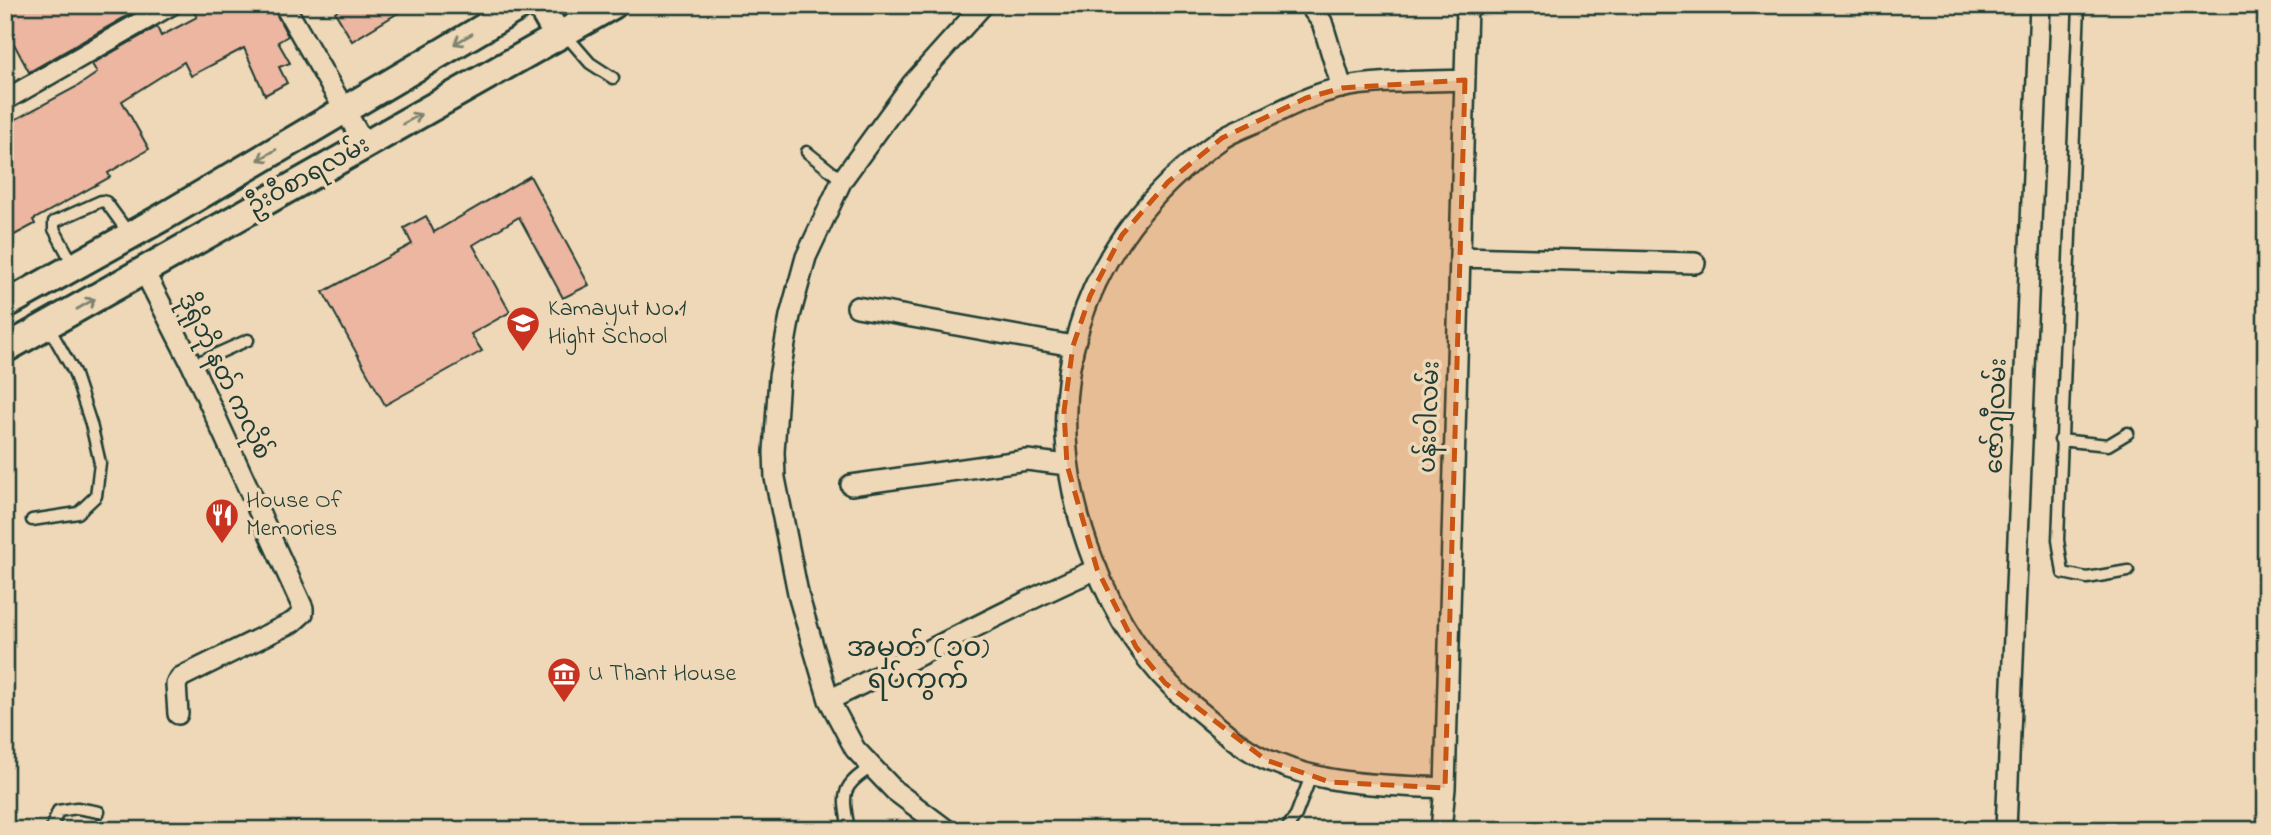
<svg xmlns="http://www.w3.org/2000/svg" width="2271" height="835" viewBox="0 0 2271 835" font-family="'Indie Flower','Noto Sans Myanmar',sans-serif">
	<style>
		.building { fill: #ecb6a0; stroke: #1f3d34; stroke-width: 2 }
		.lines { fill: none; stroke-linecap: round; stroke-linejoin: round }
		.service-casing { stroke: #1f3d34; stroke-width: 15 }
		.minor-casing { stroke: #1f3d34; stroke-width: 24 }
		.secondary-casing { stroke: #1f3d34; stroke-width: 32 }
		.service { stroke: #efd8b7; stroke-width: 10 }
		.minor { stroke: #efd8b7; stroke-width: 19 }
		.secondary { stroke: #efd8b7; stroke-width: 26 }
		.oneway { stroke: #7d836f }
		.marked { fill: #ca5512; fill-opacity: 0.2; stroke: #ca5512; stroke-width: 5; stroke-dasharray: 14 9; stroke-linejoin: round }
		.labels { text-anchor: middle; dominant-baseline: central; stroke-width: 7; stroke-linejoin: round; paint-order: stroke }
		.street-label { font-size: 24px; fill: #1f3d34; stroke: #efd8b7 }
		.poi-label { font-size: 24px; fill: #1f3d34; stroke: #efd8b7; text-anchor: start }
		.quarter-label { font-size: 28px; fill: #1f3d34; stroke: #efd8b7 }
	</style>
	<rect width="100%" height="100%" fill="#efd8b7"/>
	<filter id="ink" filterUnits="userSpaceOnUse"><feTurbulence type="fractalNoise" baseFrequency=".0143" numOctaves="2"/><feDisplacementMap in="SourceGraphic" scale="14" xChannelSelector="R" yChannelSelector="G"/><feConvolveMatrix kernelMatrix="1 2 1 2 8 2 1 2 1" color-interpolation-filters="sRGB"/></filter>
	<g filter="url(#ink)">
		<!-- building -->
		<path class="building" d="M5,5h139v1l-115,66 -24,-45z
			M189,5h64l5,9 14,-8 16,30 -10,6 12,21 -11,4 8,16 -22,12 -21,-47 -53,28 -7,-14 -62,39 27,48 -41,24 2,4 -77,43 2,4 -30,16v-115l73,-39 19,-13 -5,-9 65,-37 4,9 36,-19z
			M346,5h65l-59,36 -17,-29z
			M530,176l59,109 -26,13 -44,-81 -46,28 37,67 -39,22 11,17 -97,54 -62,-113 89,-48 -8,-16 22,-12 8,16z"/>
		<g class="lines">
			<!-- service casing -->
			<g class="service-casing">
				<path id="service" d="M2079,5l-21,535 5,33 24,5 41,-7
					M564,33l26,30 23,15
					M807,152l35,28
					M74,266l-20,-37v-7l47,-21 5,1 24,33
					M192,365l56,-25
					M2060,440l48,5 20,-12
					M32,520l46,-7 18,-17 4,-33 -9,-39 -17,-52 -26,-46
					M2266,633v36
					M51,830l7,-19 19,-3 22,4
					M849,830c-6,-35 -10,-43 23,-63
					M1286,830l10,-15 15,-39"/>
			</g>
			<!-- minor casing -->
			<g class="minor-casing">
				<path id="minor" d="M284,5l81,140
					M1309,5l13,17 20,66
					M5,100l166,-95
					M1460,257l235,6
					M144,271l48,94 111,243v5l-10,9 -112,55 -5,7 2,30
					M857,307l216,39
					M851,485l176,-25 40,5
					M829,700c90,-43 176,-91 268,-131
					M1445,788c-63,-3 -116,-2 -175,-27 -28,-11 -54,-37 -77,-55 -48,-40 -78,-89 -100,-146 -63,-163 -16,-319 127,-420 12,-9 29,-14 43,-21 25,-12 50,-25 77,-31 37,-8 86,-6 125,-8
					M947,830l-52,-39 -23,-24 -17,-18 -26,-49 -30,-102 -24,-120 -1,-26 5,-75 11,-61 16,-59 36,-77 70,-96 71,-79
					M1441,830l4,-42 22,-783
					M2006,830l34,-825"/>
			</g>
			<!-- secondary casing -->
			<g class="secondary-casing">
				<path id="secondary" d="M540,5l18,31
					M5,305l160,-89 357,-211
					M5,349l608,-344"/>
			</g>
			<!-- service -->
			<use href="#service" class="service"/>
			<!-- minor -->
			<use href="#minor" class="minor"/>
			<!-- secondary -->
			<use href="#secondary" class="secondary"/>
		</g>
		<!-- one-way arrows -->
		<defs><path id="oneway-shaft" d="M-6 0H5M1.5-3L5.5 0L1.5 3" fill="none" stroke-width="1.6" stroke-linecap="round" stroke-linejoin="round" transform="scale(1.75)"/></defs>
		<g class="oneway">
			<use href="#oneway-shaft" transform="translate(463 39) rotate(150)"/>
			<use href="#oneway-shaft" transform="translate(412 119) rotate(-29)"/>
			<use href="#oneway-shaft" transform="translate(267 155) rotate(149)"/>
			<use href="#oneway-shaft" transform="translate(86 304) rotate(-30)"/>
		</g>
	</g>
	<!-- marked area -->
	<path class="marked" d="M1465,80l-20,708 -115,-6 -64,-22 -101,-77 -29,-36 -39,-78 -30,-104 -3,-54 9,-65 17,-50 32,-61 46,-53 54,-44 84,-40 36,-10z"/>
	<!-- icons -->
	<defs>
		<g id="school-pin" transform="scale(1.75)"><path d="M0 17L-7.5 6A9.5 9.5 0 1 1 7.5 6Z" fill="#c8321e" stroke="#efd8b7"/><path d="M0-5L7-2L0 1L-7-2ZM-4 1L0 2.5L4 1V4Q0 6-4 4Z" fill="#fff"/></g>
		<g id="restaurant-pin" transform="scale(1.75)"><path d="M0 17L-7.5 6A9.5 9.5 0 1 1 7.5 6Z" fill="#c8321e" stroke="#efd8b7"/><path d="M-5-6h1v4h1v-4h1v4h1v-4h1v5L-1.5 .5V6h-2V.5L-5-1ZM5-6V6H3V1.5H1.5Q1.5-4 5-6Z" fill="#fff"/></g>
		<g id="museum-pin" transform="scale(1.75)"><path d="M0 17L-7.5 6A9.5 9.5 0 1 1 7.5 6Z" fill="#c8321e" stroke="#efd8b7"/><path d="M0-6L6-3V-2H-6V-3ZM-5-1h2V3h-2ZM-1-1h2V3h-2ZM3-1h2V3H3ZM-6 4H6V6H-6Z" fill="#fff"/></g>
	</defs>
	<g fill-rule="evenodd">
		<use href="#school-pin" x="523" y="323"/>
		<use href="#restaurant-pin" x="222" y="515"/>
		<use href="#museum-pin" x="564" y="674"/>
	</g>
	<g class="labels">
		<!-- street labels -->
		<g class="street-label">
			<text transform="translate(309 177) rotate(-29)">ဦးဝီစာရလမ်း</text>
			<text transform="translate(223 377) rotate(64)">ဒိုရိုဘို နတ် ကလိုစ်</text>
			<text transform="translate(1998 416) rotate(-88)">ဇော်ဂျီလမ်း</text>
			<text transform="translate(1431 417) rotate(-88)">ပန်းဝါလမ်း</text>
		</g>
		<!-- poi labels -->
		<g class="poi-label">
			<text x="548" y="309">Kamayut No.1<tspan x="548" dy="28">Hight School</tspan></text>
			<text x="246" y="501">House Of<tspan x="246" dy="28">Memories</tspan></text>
			<text x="588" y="674">U Thant House</text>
		</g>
		<!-- quarter labels -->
		<g class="quarter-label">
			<text x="918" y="649">အမှတ် (၁၀)<tspan x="918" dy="32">ရပ်ကွက်</tspan></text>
		</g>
	</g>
	<!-- margin -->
	<rect width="2271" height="835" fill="none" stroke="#efd8b7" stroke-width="28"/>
	<rect x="14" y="14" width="2243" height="807" fill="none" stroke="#1f3d34" stroke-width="2.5" filter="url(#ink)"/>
</svg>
